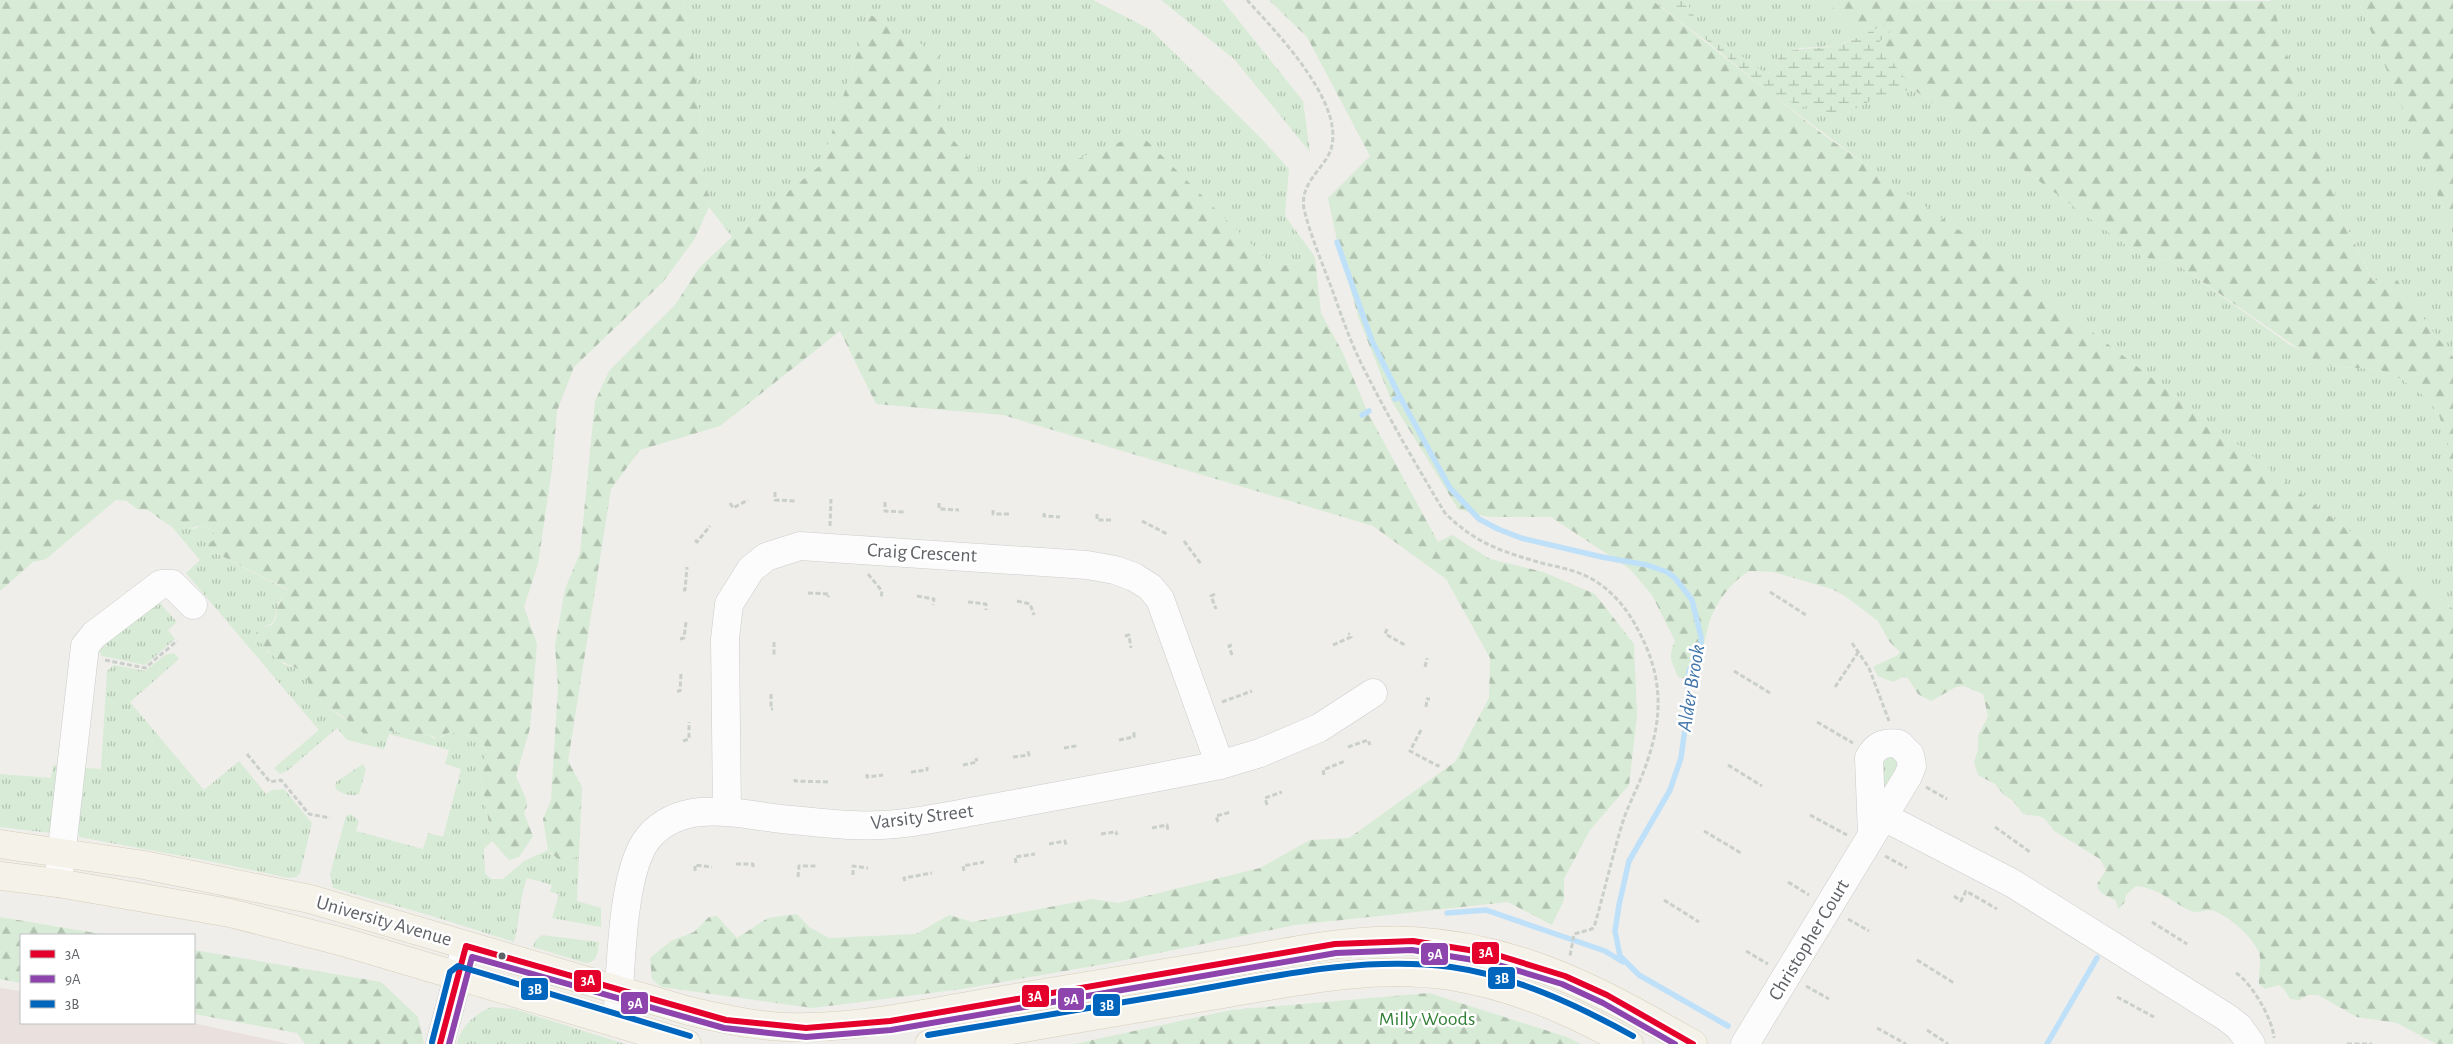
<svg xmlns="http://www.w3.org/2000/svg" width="2453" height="1044" viewBox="0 0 2453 1044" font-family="'Alegreya Sans',sans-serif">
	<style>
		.medical { fill: #eae0de }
		.grass { fill: url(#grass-tufts) }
		.forest { fill: url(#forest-firs) }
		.wetland { fill: url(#wetland-marsh) }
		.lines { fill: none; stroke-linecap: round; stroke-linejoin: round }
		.stream { stroke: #bfe0f9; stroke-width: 5.5 }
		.minor-casing { stroke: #cbcccc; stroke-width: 29 }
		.major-casing { stroke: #d7ceb8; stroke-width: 29 }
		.path { stroke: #cacfcc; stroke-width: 3; stroke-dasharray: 5 2.5; stroke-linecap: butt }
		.minor { stroke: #fdfcfc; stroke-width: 28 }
		.major { stroke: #f4f2e9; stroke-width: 28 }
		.bus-1-casing { stroke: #fff; stroke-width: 10 }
		.bus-2-casing { stroke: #fff; stroke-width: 10 }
		.bus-3-casing { stroke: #fff; stroke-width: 10 }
		.bus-1 { stroke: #e4002b; stroke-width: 6 }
		.bus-2 { stroke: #8e44ad; stroke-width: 6 }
		.bus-3 { stroke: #0065bd; stroke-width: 6 }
		.bus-dot { fill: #5f6368; stroke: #fff; stroke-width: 2 }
		.labels { text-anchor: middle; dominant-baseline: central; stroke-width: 5; stroke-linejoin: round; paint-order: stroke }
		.street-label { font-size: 20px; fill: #5f6368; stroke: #fff }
		.park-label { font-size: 20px; fill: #348238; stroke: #fff }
		.water-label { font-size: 21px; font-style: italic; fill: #4174aa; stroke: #fff }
		.line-badge { stroke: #fff; stroke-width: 2 }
		.badge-label { font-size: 14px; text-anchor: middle; font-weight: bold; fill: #fff }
	</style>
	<defs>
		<pattern id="grass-tufts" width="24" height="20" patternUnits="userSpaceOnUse" patternTransform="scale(1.25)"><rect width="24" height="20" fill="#d8ebd6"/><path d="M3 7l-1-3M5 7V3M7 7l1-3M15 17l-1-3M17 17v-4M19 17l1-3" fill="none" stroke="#b2c2b1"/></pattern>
		<pattern id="forest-firs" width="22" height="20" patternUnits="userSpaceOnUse" patternTransform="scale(1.25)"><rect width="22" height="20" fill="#d8ebd6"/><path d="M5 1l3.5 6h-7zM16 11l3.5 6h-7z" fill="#b2c2b1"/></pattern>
		<pattern id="wetland-marsh" width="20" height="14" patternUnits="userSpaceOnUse" patternTransform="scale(1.25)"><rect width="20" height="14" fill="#d8ebd6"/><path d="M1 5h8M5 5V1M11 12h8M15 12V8" fill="none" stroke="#b2c2b1"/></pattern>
	</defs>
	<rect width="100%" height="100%" fill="#efeeea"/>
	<!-- medical -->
	<path class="medical" d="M0,988l21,3v32h172l96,21h-289z"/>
	<!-- grass -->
	<path class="grass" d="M683,0h410l58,30 110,108 28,31 -4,47 30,41 -40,11 -135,-134 -143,57 -60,-70 1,-67 -69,-40 -47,150 -90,73 -23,-30 -15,-149z
		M1161,0h61l81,101 7,51 -76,-93z
		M1652,0h19l39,44z
		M1685,0h141l20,21 20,14 -33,11 -34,2 -20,7 -3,12 -5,6 -11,-3 -24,-18 -21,-11 -18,-20z
		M2271,0h87l95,233v124l-20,-25 -38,-55 -21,5 -41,-83 -32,-95z
		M1913,89l231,169 27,2 119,85 45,22 43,2 25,11 21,16 14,16 11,35v19l4,7v136l-130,-98 -336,-261 -84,-58 -129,-96 39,14 30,5 31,-16z
		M163,521l11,1 19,7 12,-4 13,12 -10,12 79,41c-3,5 -9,12 -10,18 -4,16 0,14 -17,20l7,23 17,13 16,6 5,5 13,26 28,19 34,14 6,-4 25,5 15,-1 8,4 8,-1 8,-5 32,8 5,11 -7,22 12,68 -8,8 1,24 6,6h12l21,-18 24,-11 4,5 24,2 3,-2 -2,46 24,7v19l-49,-9 7,-24 -9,-2 2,-7 -25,-7c-8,21 -7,42 -13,64l-85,-27 -96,-27 -3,-14 16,-58 5,-2 8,7 -3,10 67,18 5,-16 15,4 18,-68 -16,-5 4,-14 -60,-16 -5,15 -37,-9 -10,-12 -50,43 -7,3 -6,-6 45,-38 -133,-157 14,-13 -28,-33z
		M156,599l21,23 -9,8 7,9 -30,26 -43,-9 -4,-7z
		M174,653l5,6 -49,43 74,88 35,-29 27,33 6,-4 12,-1 28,34 -12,50 -4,4 -7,1 -85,-18 -125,-23 -2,-11 7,-58 17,1 6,-98 7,-6 31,6 20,-16z
		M1889,756l7,1 3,8 -15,24 -2,-27z
		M363,764l3,5 -7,25c-6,3 -19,0 -24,-6l1,-6z
		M53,765l9,1 -11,67 -51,-6v-53l51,4z
		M542,935l57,7c-1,10 -1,20 -13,21l-53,-16 3,-7z
		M491,1007l23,2 111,35h-168c3,-18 19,-30 34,-37z"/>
	<!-- forest -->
	<path class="forest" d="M0,0h683l11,58 15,149 -15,33 -31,42 -89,85 -17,44 -5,58 -14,95 -14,43 13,37 -7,84 -14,48 10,23 1,7 -3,7 9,23 -14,21 -10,3 -17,-19 -3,-8v-10l-9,-50 7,-22 -5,-11 -32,-8 -12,6 -12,-4 -15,1 -25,-5 -11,7 -15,-6 -19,-16 -23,-13 -13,-27 -5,-5 -25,-12 -15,-16 -4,-9 4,-5 12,-3 4,-6 1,-11 10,-19 -79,-40v-5l10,-7 -13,-12 -20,4 -11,-7 -11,-1 -15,-11 -11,-1 -10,-8 -11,-1 -70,59 -13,3 -33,29z
		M1269,0h383l169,133 166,117 336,261 130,98v435h-17l-39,-21 -40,-6 -39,-22h-10l-9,5 -9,-1 -6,-10 -5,-4 -14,4 -6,-5c-1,-10 3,-22 0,-31 -6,-16 -29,-36 -45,-42 -7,-3 -16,3 -23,0 -20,-9 -32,-23 -55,-25l-10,9 -1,7 -7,7 -2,-8c-7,-6 -17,-5 -19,-17l9,-14 -6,-11 -46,-28 -9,-12 -6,-3 -16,-2 -10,-13 -10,-7 -8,-10 -17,-9 -4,-13 4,-12v-14l10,-20 -5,-22 -19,-8 -8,1 -25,14 -13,-7 -10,-16 -5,-1 -10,5 -15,-6 -4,-7v-3l24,-11 2,-3 -11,-11 -11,-20 -33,-25 -13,-7 -58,-17 -25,-1c-19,12 -33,31 -40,52 -5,17 -8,48 -23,56l-8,-2c-6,-16 -11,-19 -3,-36l-23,-46 -22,-26 -79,-52h-63l-30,-8 -67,-109 -32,-81 -20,-69 -11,-52 42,-42 -63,-119z
		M1826,0l446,1 29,103 35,86 -3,9 40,82 22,-4 38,55 20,25v116l-4,-7v-19l-11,-35 -14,-16 -21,-16 -25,-11 -43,-2 -23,-9 -141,-98 -27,-2 -231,-169 -36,-46 -31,-22z
		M2358,0h95v233z
		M869,14l69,40 -1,67 60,70 143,-57 135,134 40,-11 6,56 21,38 26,62 70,129 14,-7 38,24 53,13 52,22 39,50 3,72 -8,69 -39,45 -26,49v21l-12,25 -44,-23 -213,23 -190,39 -143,25 -149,19 -152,-21 -9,-8 -2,-21 21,-17 23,-9 15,-15 8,-1 20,22 31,-20 29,-4 12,13 20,11 87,-4 33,-19 23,7 120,-23 26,4 142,-35 50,-28 39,-2 106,-76 34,-64 1,-40 -44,-79 -73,-53 -370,-111 -127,-11 -36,-73 -120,95 -80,24 -29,39 -43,272 14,26 -3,68 -9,5 -12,-1 -10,-9 -5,-31 8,-19 7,-113 -3,-41 10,-57 15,-36 15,-152 14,-30 66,-66 24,-37 33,-31 90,-73z
		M0,917l107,18h-86v48l-21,-4z
		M194,950l187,32 37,35 6,27h-119l-8,-11 -103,-19z
		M1429,993l138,44 14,7h-507l157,-34z"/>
	<!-- wetland -->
	<path class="wetland" d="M1671,0h14l12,21 18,20 21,11 24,18 10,3 6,-6 3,-12c18,-9 35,-5 54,-9 18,-4 35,-13 51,-22l7,7 -13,12 35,46 -39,10 -31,16 -30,-5 -39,-14 -64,-52z"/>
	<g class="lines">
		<!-- stream -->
		<path class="stream" d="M1337,242l35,99 28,56
			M1395,399l5,-2 50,91 29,31 19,10 23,9 81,19 45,8 20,7 8,6 17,22 9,37v9l-12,25 -1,35 -7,52 -11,32 -41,71 -10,44 -4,26 5,25 19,19 89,51
			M1362,415l7,-4
			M1447,913l39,-3 119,41 18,11
			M2047,1044l50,-86"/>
		<!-- minor casing -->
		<g class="minor-casing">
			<path id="minor" d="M727,811l-2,-172 4,-35 22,-35 15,-12 34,-11 287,19 28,5 19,7 16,10 10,12 60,166
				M1884,817l128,66 214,134 13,10 12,17
				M58,883l27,-237 9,-11 67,-51h11l21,21
				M617,1023c4,-45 3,-152 32,-186 34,-39 88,-23 133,-18 23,2 46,5 69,6 50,3 99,-10 147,-18 74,-14 148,-27 222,-42l40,-12 59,-25 54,-35
				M440,1044l26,-98
				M1745,1044l163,-268 4,-10 -2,-11 -11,-11c-14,-3 -24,2 -30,14l3,77"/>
		</g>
		<!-- major casing -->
		<g class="major-casing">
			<path id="major" d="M0,844l144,21 166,34 379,112c39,9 79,18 118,16 66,-1 130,-16 195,-27 81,-13 161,-27 241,-40 56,-10 113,-22 170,-19 108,6 189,51 280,103
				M0,876l58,7 172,30 117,30 340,101
				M929,1044c92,-16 184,-31 276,-47 80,-13 163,-33 245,-21 63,10 124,36 179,68"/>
		</g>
		<!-- path -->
		<path class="path" d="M1247,0c29,32 106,110 81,156 -10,17 -28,30 -24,53 6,25 17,51 26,75 10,27 19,55 32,81 25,50 54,100 83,148 31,31 58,39 100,51 14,3 29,6 43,13 22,11 38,30 49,51 25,45 27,85 10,134 -6,19 -16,37 -23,56 -11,35 -19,71 -29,106l-3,5 -18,5 -4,22
			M775,492v8l21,1
			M885,502v9l20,1
			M730,503l3,5 15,-8
			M939,503v6l20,1
			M993,510v4h17
			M1044,513v3l16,1
			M1097,514v6h15
			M1142,521l25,13
			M830,526l1,-27
			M695,540l2,2 13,-16
			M1184,541l17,23
			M868,574l14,17 -1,8
			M683,590h2l2,-23
			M1770,592l36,23
			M808,593l21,1 -1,3
			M1215,594l-4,2 5,13
			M917,596l17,3 -1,6
			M1017,601l13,3 4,11
			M968,602l18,2v6
			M1387,629l-2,5 20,11
			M1125,636l4,-1 2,13
			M680,639l4,-1 2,-16
			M774,642v13h2
			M1852,643l17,25 20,53
			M1333,645l18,-8 -2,-3h-1
			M1232,655l-3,-9 5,-2
			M105,660l40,8 32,-27
			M1425,667l2,-9
			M1734,671l36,22
			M1835,687l24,-36
			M677,691h3l1,-18
			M771,694v15h2
			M1222,702l30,-11
			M1426,707l1,-8h3
			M1817,722l36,21
			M1421,730l-11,21 28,15 1,-3
			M1119,740l15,-3v-6
			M683,741l6,-2v-17
			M1348,747l20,-7 2,5
			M1064,748l11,-2v-3
			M247,754l23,28 11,-2 28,34 21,4
			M1013,757l16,-2 -1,-4
			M963,765l14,-3 -1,-4
			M1728,765l34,21
			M911,772l16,-2v-3
			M867,774v3l16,-2
			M1324,775l-1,-5 22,-9
			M795,779v2l33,1
			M1926,787l21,12
			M1267,805l-2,-7 17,-6
			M1810,815l37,20
			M1218,822l-2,-6 15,-4
			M1995,827l35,25
			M1152,828l15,-3 1,5
			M1704,831l37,22
			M1101,834l15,-2 1,3
			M1049,844l16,-3 1,4
			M1885,856l22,12
			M1016,863l-1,-6 20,-3
			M736,864h17v4
			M695,871v-6l17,2
			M964,871l-1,-5 21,-4
			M853,875v-9l15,2
			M798,877l1,-11h18
			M905,881l-1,-3 28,-5
			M1788,882l21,13
			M1954,896l7,5 5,-10 31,18
			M1664,900l35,22
			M1848,919l21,12
			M2152,922l35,22
			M1746,951l22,13
			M1917,960l37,23
			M2236,973c16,10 37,47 38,65
			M1806,986l23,13
			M2117,997l37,20
			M1877,1028l29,16
			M1927,1030l21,14
			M2347,1044h25"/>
		<!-- minor -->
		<use href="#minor" class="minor"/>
		<!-- major -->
		<use href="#major" class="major"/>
		<!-- bus-1 casing -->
		<g class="bus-1-casing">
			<path id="bus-1" d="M440,1044l26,-98 260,74 80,8 84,-7 445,-77 78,-3 81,13 71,22 42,19 86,49"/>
		</g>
		<!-- bus-2 casing -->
		<g class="bus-2-casing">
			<path id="bus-2" d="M449,1044l23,-87 252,71 82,9 85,-7 445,-77 76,-3 80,13 70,21 41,19 72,41"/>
		</g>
		<!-- bus-3 casing -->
		<g class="bus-3-casing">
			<path id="bus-3" d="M928,1035c89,-15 178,-30 268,-45 83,-15 169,-34 255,-23 64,9 126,38 182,69
				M432,1042l18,-70 8,-6 232,70"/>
		</g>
		<!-- bus-1 -->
		<use href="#bus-1" class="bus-1"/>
		<!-- bus-2 -->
		<use href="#bus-2" class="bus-2"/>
		<!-- bus-3 -->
		<use href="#bus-3" class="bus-3"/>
	</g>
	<!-- markers -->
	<circle class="bus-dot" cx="502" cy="956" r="4.5"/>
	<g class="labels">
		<!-- street labels -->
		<g class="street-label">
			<text transform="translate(922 553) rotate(3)">Craig Crescent</text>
			<text transform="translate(922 817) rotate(-7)">Varsity Street</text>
			<text transform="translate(384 921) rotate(16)">University Avenue</text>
			<text transform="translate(1809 940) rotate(-59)">Christopher Court</text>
		</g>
		<!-- park labels -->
		<g class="park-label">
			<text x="1427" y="1019">Milly Woods</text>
		</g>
		<!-- water labels -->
		<g class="water-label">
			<text transform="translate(1691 688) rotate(-81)">Alder Brook</text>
		</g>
	</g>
	<g class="line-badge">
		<rect x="1471" y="941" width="29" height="24" rx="5" fill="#e4002b"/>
		<rect x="1420" y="942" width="29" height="24" rx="5" fill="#8e44ad"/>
		<rect x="1487" y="966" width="29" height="24" rx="5" fill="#0065bd"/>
		<rect x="573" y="969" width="29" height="24" rx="5" fill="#e4002b"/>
		<rect x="520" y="977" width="29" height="24" rx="5" fill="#0065bd"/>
		<rect x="1021" y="984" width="29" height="24" rx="5" fill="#e4002b"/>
		<rect x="1057" y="987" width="28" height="24" rx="5" fill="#8e44ad"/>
		<rect x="620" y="991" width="29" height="24" rx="5" fill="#8e44ad"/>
		<rect x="1092" y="993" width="29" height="24" rx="5" fill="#0065bd"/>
	</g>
	<g class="badge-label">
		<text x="1486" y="957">3A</text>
		<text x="1435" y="959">9A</text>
		<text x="1502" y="983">3B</text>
		<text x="588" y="985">3A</text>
		<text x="535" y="994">3B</text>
		<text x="1035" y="1001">3A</text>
		<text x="1071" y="1004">9A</text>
		<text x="635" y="1008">9A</text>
		<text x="1107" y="1010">3B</text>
	</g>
	<!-- legend -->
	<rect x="20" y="934" width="175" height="90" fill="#ffffff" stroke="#bfc1c3"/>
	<rect x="30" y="950" width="25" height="8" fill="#e4002b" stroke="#bfc1c3"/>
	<text x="65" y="959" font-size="15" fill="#5f6368">3A</text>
	<rect x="30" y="975" width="25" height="8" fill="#8e44ad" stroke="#bfc1c3"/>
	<text x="65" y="984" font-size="15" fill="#5f6368">9A</text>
	<rect x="30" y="1000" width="25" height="8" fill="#0065bd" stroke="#bfc1c3"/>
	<text x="65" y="1009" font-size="15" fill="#5f6368">3B</text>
</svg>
